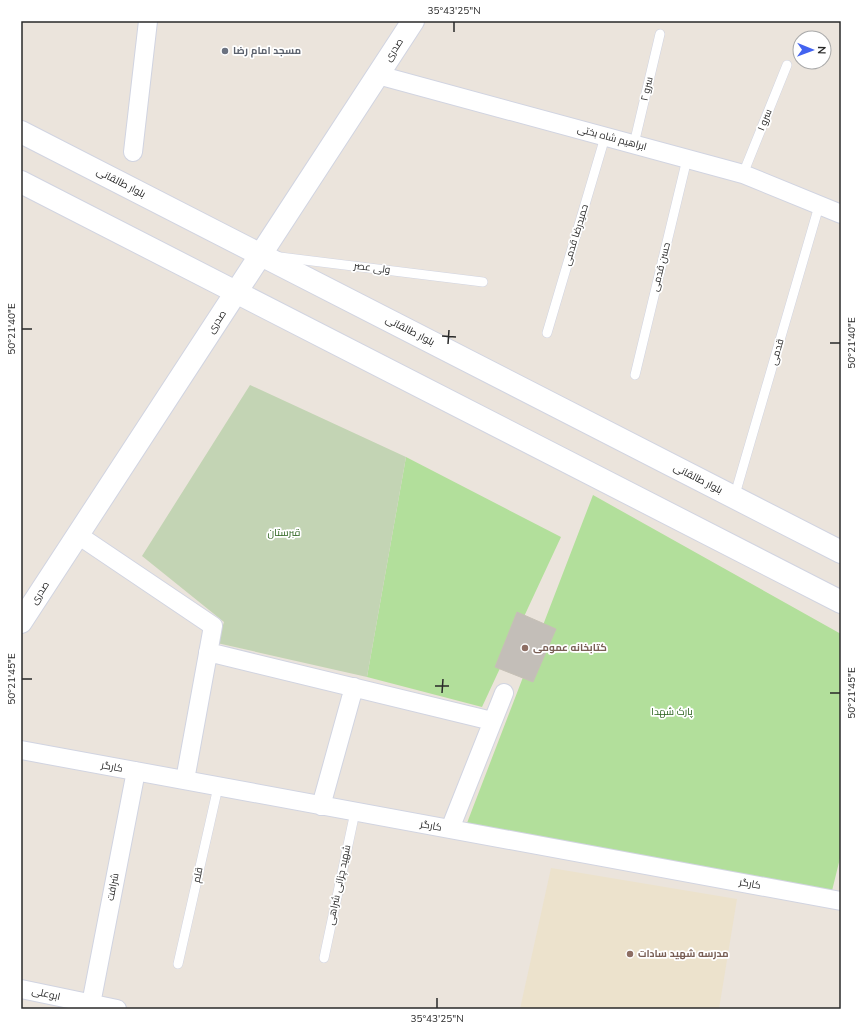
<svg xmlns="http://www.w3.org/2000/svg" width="862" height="1030" viewBox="0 0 862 1030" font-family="'Nunito Sans',Cairo,sans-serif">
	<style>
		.education { fill: #ece2cc }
		.green { fill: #b2df9b }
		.cemetery { fill: #c3d4b4 }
		.building { fill: #c3beb8; stroke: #c6c0b6 }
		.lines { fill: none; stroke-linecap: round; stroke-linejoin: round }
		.service-casing { stroke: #d1d4e1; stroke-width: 10 }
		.minor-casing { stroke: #d1d4e1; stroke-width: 20 }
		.tertiary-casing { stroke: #d1d4e1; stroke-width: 24 }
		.service { stroke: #fff; stroke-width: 9 }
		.minor { stroke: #fff; stroke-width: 18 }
		.tertiary { stroke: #fff; stroke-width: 22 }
		.ticks { fill: none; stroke: #292929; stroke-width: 1.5 }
		.worship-dot { fill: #6b7280; stroke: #fff; stroke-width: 1.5 }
		.education-dot { fill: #8d6e63; stroke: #fff; stroke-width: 1.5 }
		.labels { text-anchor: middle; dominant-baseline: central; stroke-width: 3.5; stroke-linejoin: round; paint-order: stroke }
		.street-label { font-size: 10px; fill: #292929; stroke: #fff }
		.worship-label { font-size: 10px; font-weight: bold; fill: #5b616d; stroke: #fff; text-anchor: start }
		.park-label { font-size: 10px; fill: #2b621d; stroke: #fff }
		.education-label { font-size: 10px; font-weight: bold; fill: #785e54; stroke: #fff; text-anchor: start }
		.neatline { fill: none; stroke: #292929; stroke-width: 1.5 }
		.ticks-label { font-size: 10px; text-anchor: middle; fill: #292929 }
	</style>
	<rect width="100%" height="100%" fill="#ebe4dc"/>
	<!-- education -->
	<path class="education" d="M551,868l186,31 -18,110h-199z"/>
	<!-- green -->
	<path class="green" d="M406,457l155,80 -79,170 -115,-30z
		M593,495l248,139v220l-11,45 -363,-76z"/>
	<!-- cemetery -->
	<path class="cemetery" d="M250,385l156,72 -39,220 -150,-34 7,-21 -82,-66z"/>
	<!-- building -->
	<path class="building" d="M517,612l39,17 -23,53 -38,-15z"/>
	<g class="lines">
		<!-- service casing -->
		<g class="service-casing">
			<path id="service" d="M634,144l26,-110
				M743,174l44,-109
				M280,257l203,25
				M547,333l58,-196
				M635,375l52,-216
				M734,498l85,-292
				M324,958l31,-146
				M178,964l40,-177"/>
		</g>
		<!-- minor casing -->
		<g class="minor-casing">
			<path id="minor" d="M378,75l365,99 98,40
				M133,152l15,-131
				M78,535l135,91 -28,154
				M208,652l284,69
				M21,750l820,151
				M321,806l33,-119
				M450,829l54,-136
				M21,989l96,20
				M91,1004l45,-233"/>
		</g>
		<!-- tertiary casing -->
		<g class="tertiary-casing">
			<path id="tertiary" d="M21,132l820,420
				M21,182l820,420
				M21,622l392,-601"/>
		</g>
		<!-- service -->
		<use href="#service" class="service"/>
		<!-- minor -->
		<use href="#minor" class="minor"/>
		<!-- tertiary -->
		<use href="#tertiary" class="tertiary"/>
	</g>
	<!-- ticks -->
	<path class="ticks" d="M454,32v-10M22,329h10M442,336l14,1M830,343h10M448,344l1,-14M22,679h10M435,686h14M442,693l1,-14M830,693h10M437,1008v-10"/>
	<!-- markers -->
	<circle class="worship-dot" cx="225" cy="51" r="4"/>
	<g class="education-dot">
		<circle cx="525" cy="648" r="4"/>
		<circle cx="630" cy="954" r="4"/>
	</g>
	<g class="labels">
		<!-- street labels -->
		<g class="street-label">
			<text transform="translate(394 50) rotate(-57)">صدری</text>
			<text transform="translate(647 89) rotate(-77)">سرو ۲</text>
			<text transform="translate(765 120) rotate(-68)">سرو ۱</text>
			<text transform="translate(612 138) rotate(15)">ابراهیم شاه بختی</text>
			<text transform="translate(121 183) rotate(27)">بلوار طالقانی</text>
			<text transform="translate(576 235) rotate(-73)">حمیدرضا قدمی</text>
			<text transform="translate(661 267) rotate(-76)">حسن قدمی</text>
			<text transform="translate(372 268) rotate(7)">ولی عصر</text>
			<text transform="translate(217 322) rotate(-57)">صدری</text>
			<text transform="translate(410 331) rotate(27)">بلوار طالقانی</text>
			<text transform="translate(777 352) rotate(-74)">قدمی</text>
			<text transform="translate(698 479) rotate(27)">بلوار طالقانی</text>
			<text transform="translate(40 593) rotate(-57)">صدری</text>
			<text transform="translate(112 767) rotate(11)">کارگر</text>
			<text transform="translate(431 826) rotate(10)">کارگر</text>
			<text transform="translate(198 875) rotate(-77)">قلم</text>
			<text transform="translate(750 884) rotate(10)">کارگر</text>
			<text transform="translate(339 885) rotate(-78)">شهید چزانی شراهی</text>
			<text transform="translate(113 887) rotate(-79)">شرافت</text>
			<text transform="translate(46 994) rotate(13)">ابوعلی</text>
		</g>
		<!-- worship labels -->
		<g class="worship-label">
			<text x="233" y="51">مسجد امام رضا</text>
		</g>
		<!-- park labels -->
		<g class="park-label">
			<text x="284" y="533">قبرستان</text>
			<text x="672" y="712">پارک شهدا</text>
		</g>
		<!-- education labels -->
		<g class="education-label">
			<text x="533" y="648">کتابخانه عمومی</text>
			<text x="638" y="954">مدرسه شهید سادات</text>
		</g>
	</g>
	<!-- border -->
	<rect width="862" height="1030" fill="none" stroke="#ffffff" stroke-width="44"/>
	<!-- north arrow -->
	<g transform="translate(812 50) rotate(91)"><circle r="19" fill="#ffffff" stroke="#a9a9a9"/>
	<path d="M0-3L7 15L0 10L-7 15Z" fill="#4363f0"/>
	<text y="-6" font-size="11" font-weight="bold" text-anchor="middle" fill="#292929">N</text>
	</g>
	<rect x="22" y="22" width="818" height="986" class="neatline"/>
	<g class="ticks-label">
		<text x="454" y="14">35°43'25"N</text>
		<text transform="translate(11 329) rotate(-90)" y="4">50°21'40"E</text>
		<text transform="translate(851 343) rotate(-90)" y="4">50°21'40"E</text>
		<text transform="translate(11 679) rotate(-90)" y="4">50°21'45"E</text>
		<text transform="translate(851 693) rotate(-90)" y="4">50°21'45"E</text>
		<text x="437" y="1022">35°43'25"N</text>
	</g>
</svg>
